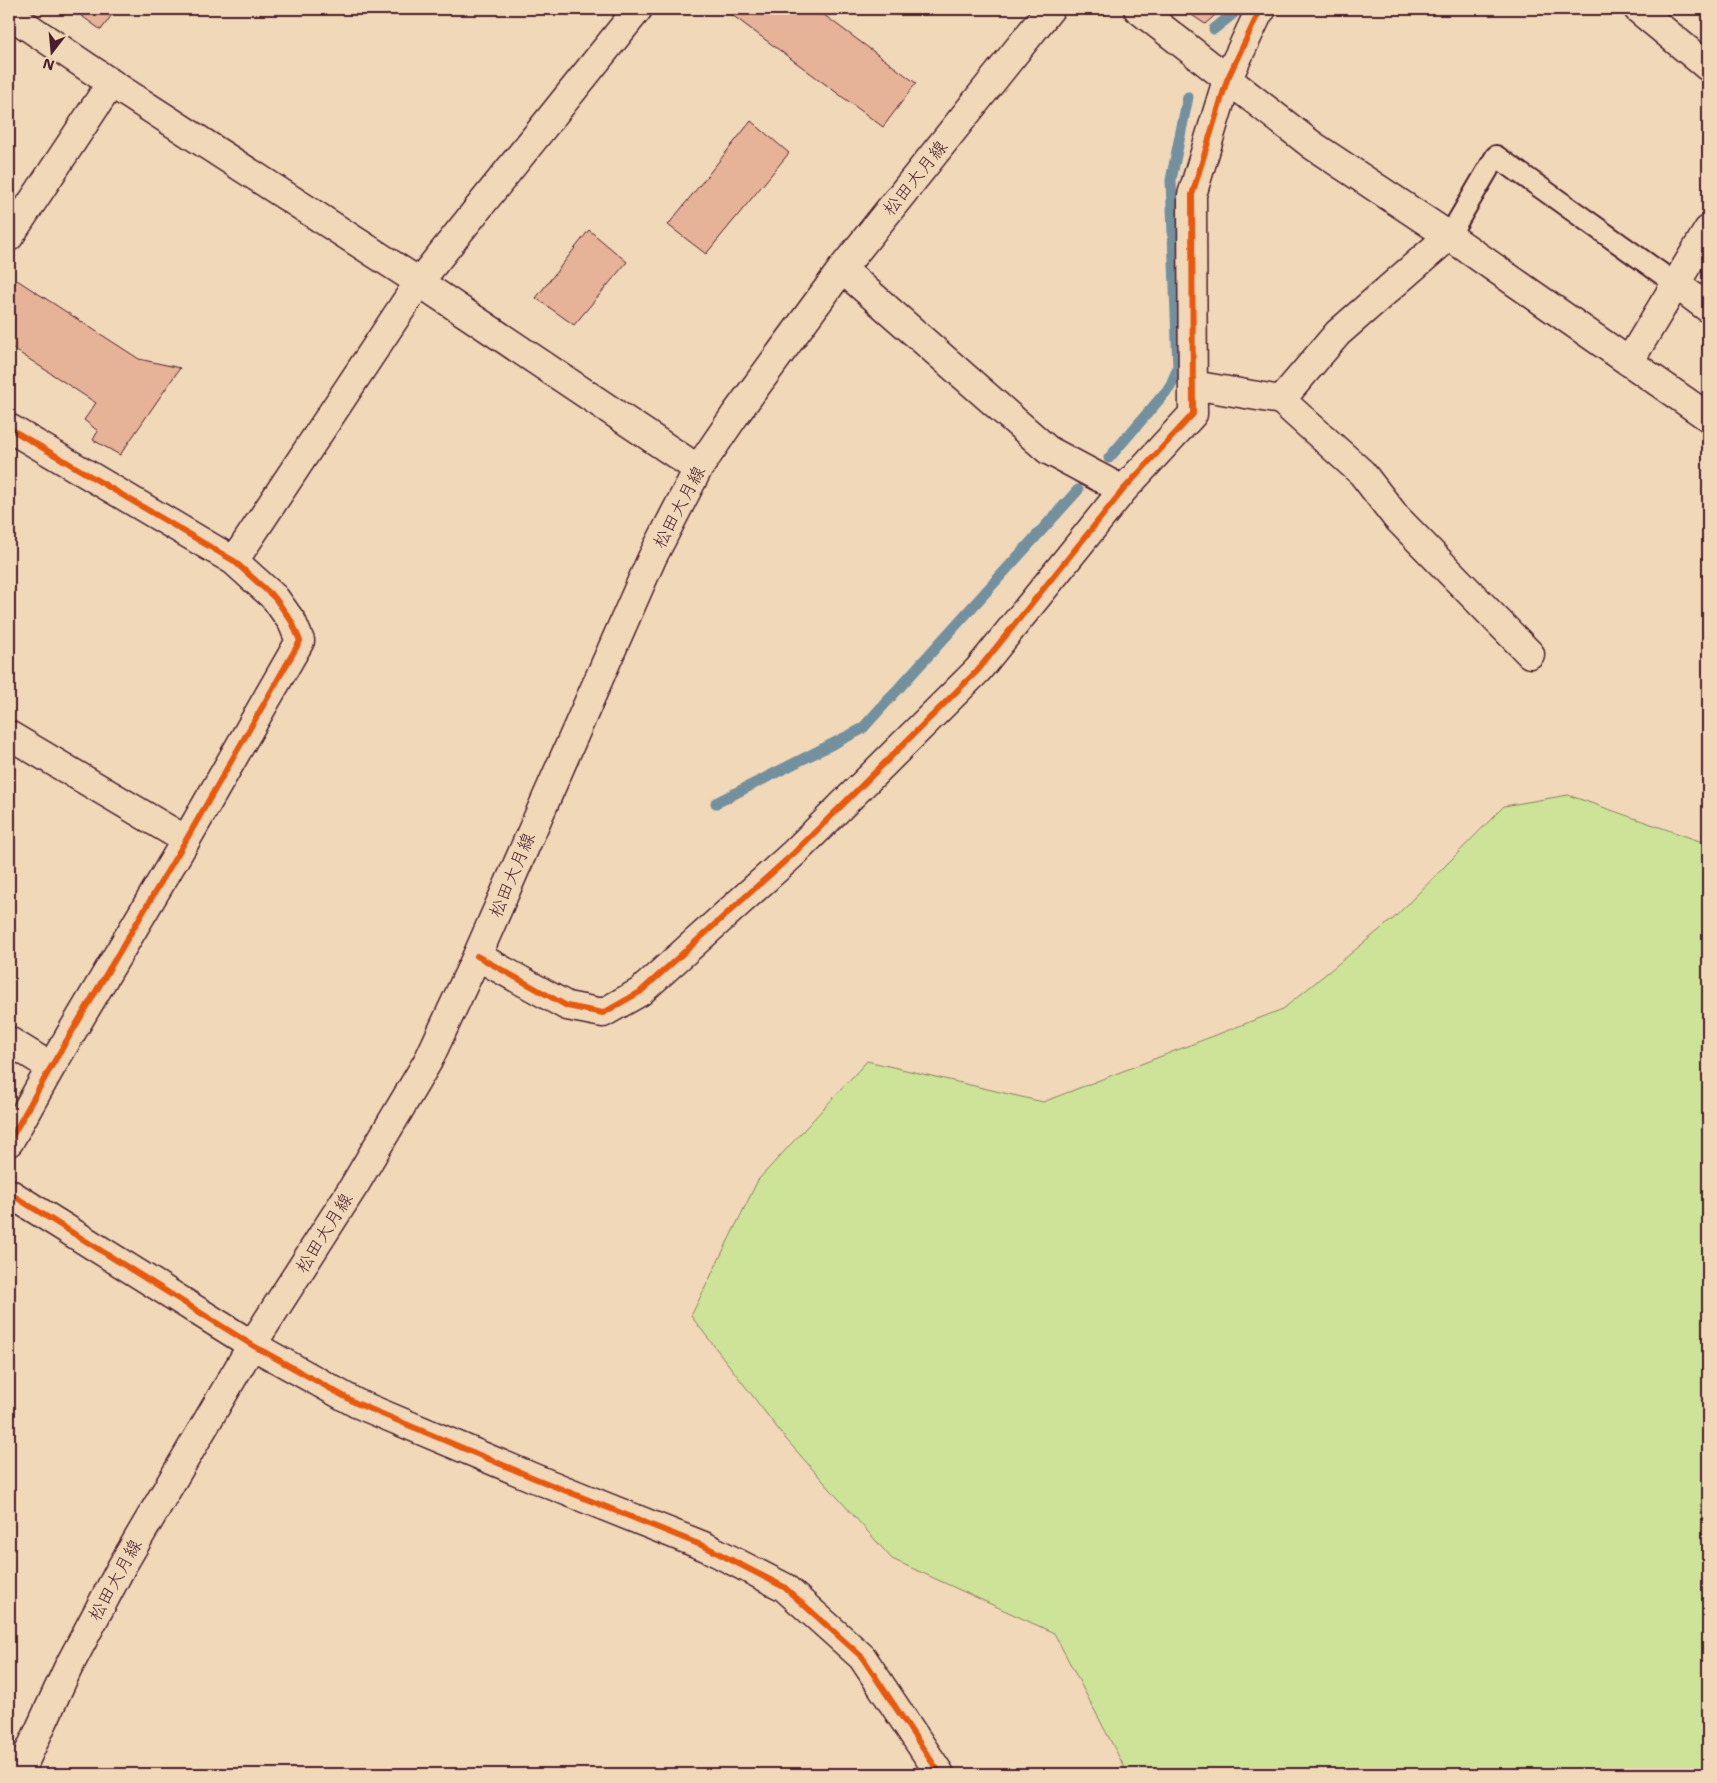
<svg xmlns="http://www.w3.org/2000/svg" width="1717" height="1783" viewBox="0 0 1717 1783" font-family="'Shantell Sans','Klee One',sans-serif">
	<style>
		.green { fill: #cce398; stroke: #8b8162 }
		.lines { fill: none; stroke-linecap: round; stroke-linejoin: round }
		.stream { stroke: #72909e; stroke-width: 11 }
		.building { fill: #e6b398; stroke: #4a1f2b }
		.lane-casing { stroke: #4a1f2b; stroke-width: 24 }
		.street-casing { stroke: #4a1f2b; stroke-width: 31 }
		.secondary-casing { stroke: #4a1f2b; stroke-width: 31 }
		.lane { stroke: #f1d8b9; stroke-width: 20 }
		.street { stroke: #f1d8b9; stroke-width: 28 }
		.secondary { stroke: #f1d8b9; stroke-width: 28 }
		.cycleway-casing { stroke: #f1d8b9; stroke-width: 9 }
		.cycleway { stroke: #e8590c; stroke-width: 6 }
		.labels { text-anchor: middle; dominant-baseline: central; stroke-width: 4; stroke-linejoin: round; paint-order: stroke }
		.street-label { font-size: 18px; fill: #4a1f2b; stroke: #f1d8b9 }
	</style>
	<rect width="100%" height="100%" fill="#f1d8b9"/>
	<filter id="ink" filterUnits="userSpaceOnUse"><feTurbulence type="fractalNoise" baseFrequency=".02" numOctaves="2"/><feDisplacementMap in="SourceGraphic" scale="10" xChannelSelector="R" yChannelSelector="G"/><feConvolveMatrix kernelMatrix="1 2 1 2 8 2 1 2 1" color-interpolation-filters="sRGB"/></filter>
	<g filter="url(#ink)">
		<!-- green -->
		<path class="green" d="M1568,795l140,49v930h-580l-74,-141 -162,-74 -107,-121 -94,-122 67,-136 109,-119 176,41 240,-93 111,-91 110,-112z"/>
		<g class="lines">
			<!-- stream -->
			<path class="stream" d="M1214,29l25,-20
				M1109,458l61,-71 8,-19 -7,-188 17,-83
				M716,803l146,-74 216,-239"/>
		</g>
		<!-- building -->
		<path class="building" d="M72,9h44l-15,21z
			M724,9h92l100,74 -33,44z
			M1183,9h39l-17,15z
			M751,121l38,32 -83,101 -38,-29z
			M589,230l38,32 -53,63 -38,-27z
			M17,280l122,79 41,9 -60,87 -27,-15 5,-9 -14,-11 12,-17 -87,-57v-53z"/>
		<g class="lines">
			<!-- lane casing -->
			<g class="lane-casing">
				<path id="lane" d="M1449,236l47,-80 180,128"/>
			</g>
			<!-- street casing -->
			<g class="street-casing">
				<path id="street" d="M1138,9l174,136 137,91 259,181
					M1638,9l70,58
					M9,237l102,-154
					M842,269l206,181 75,40
					M1676,284l32,24
					M1629,362l79,-132
					M1193,385l88,15 81,73 34,44 134,137
					M1281,400l57,-67 111,-97
					M9,428l225,133 41,37 17,24 8,19 -114,199 -135,227 -42,75
					M234,561l185,-279 219,-273
					M9,735l177,105
					M477,956l90,50 36,7 37,-21 154,-139 184,-183 145,-180 70,-76 -1,-219 35,-115 32,-68 3,-3
					M9,1041l42,26
					M9,1193l243,152 104,58 178,75 172,69 78,40 78,70 78,117"/>
			</g>
			<!-- secondary casing -->
			<g class="secondary-casing">
				<path id="secondary" d="M9,14l102,69 308,199 279,187
					M19,1774l49,-106 54,-102 130,-221 102,-159 74,-125 49,-105 175,-398 46,-89 37,-54 107,-146 208,-260"/>
			</g>
			<!-- lane -->
			<use href="#lane" class="lane"/>
			<!-- street -->
			<use href="#street" class="street"/>
			<!-- secondary -->
			<use href="#secondary" class="secondary"/>
			<!-- cycleway casing -->
			<g class="cycleway-casing">
				<path id="cycleway" d="M9,428l225,133 41,37 17,24 8,19 -114,199 -135,227 -42,75
					M477,956l90,50 36,7 37,-21 154,-139 184,-183 145,-180 70,-76 -1,-219 35,-115 32,-68 3,-3
					M9,1193l243,152 104,58 178,75 172,69 78,40 78,70 78,117"/>
			</g>
			<!-- cycleway -->
			<use href="#cycleway" class="cycleway"/>
		</g>
	</g>
	<g class="labels">
		<!-- street labels -->
		<g class="street-label">
			<text transform="translate(915 178) rotate(-51)">松田大月線</text>
			<text transform="translate(679 507) rotate(-62)">松田大月線</text>
			<text transform="translate(512 875) rotate(-67)">松田大月線</text>
			<text transform="translate(324 1233) rotate(-58)">松田大月線</text>
			<text transform="translate(115 1580) rotate(-61)">松田大月線</text>
		</g>
	</g>
	<!-- margin -->
	<rect width="1717" height="1783" fill="none" stroke="#f1d8b9" stroke-width="30"/>
	<rect x="15" y="15" width="1687" height="1753" fill="none" stroke="#4a1f2b" stroke-width="2" filter="url(#ink)"/>
	<!-- north arrow -->
	<g transform="translate(52 52) rotate(196)" stroke="#f1d8b9" stroke-width="4" paint-order="stroke">
	<path d="M0-4L9 19L0 12L-9 19Z" fill="#4a1f2b"/>
	<text y="-8" font-size="14" font-weight="bold" text-anchor="middle" fill="#4a1f2b">N</text>
	</g>
</svg>
